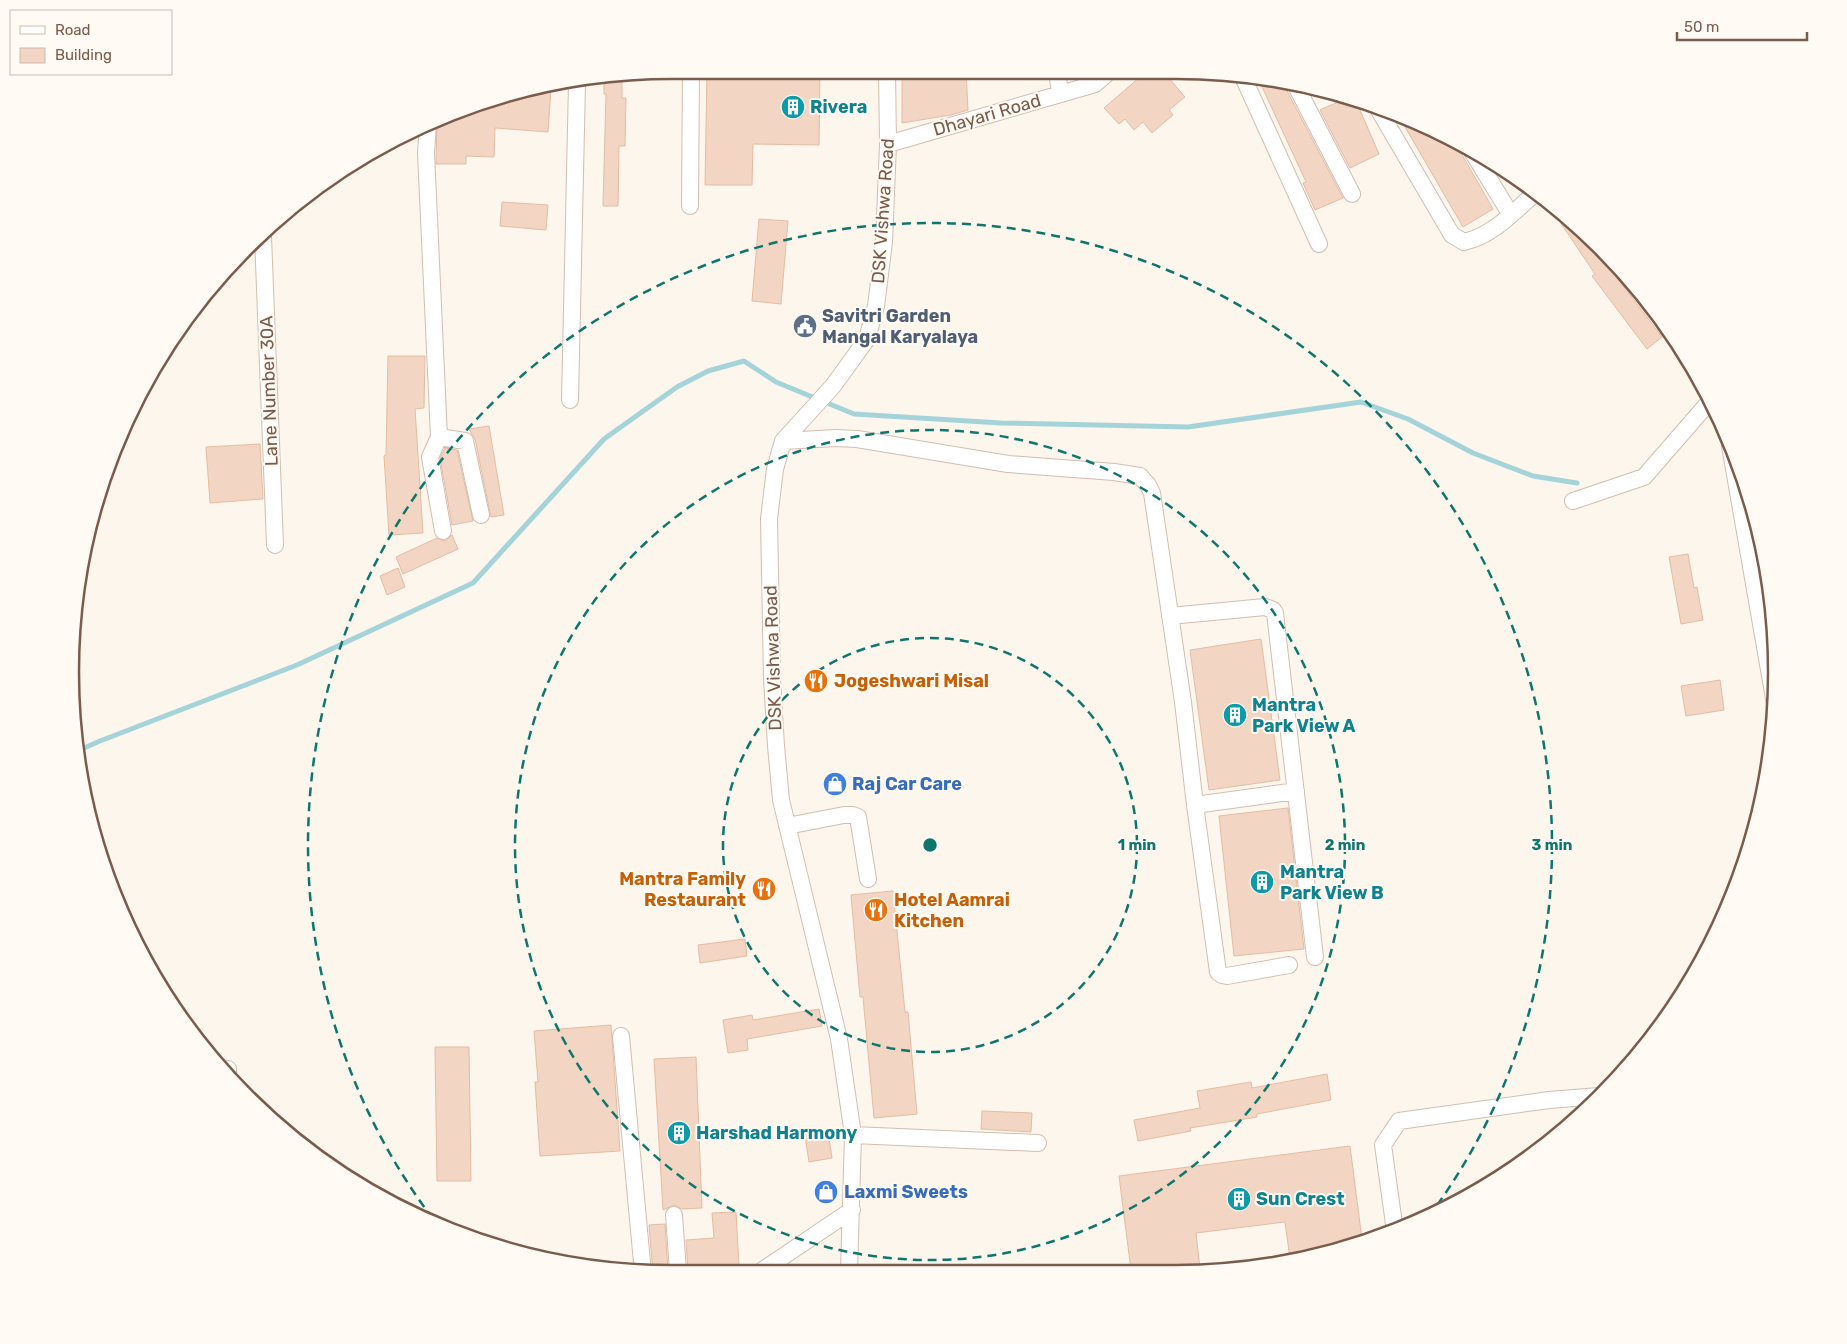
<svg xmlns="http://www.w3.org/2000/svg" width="1847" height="1344" viewBox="0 0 1847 1344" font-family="Rubik,sans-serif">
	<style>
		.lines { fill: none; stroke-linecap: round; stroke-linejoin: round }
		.stream { stroke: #a5d3da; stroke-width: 5 }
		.building { fill: #f3d5c3; stroke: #e6bba3 }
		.minor-casing { stroke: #d1beb0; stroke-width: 18 }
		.minor { stroke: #fff; stroke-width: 16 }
		.ring { fill: none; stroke: #0f766e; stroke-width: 2.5; stroke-dasharray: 9 6 }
		.labels { text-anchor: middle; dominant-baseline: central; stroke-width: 4; stroke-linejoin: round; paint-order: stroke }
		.culture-label { font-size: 18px; font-weight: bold; fill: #0d838f; stroke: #fffaf3; text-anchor: start }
		.street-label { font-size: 18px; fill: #7a5c4d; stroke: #fffaf3 }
		.service-label { font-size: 18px; font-weight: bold; fill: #4e5e75; stroke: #fffaf3; text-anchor: start }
		.food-label { font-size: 18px; font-weight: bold; fill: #c56008; stroke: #fffaf3; text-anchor: start }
		.shop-label { font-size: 18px; font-weight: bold; fill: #366cbe; stroke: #fffaf3; text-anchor: start }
		.rim { fill: none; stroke: #7a5c4d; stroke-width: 2.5 }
		.centre { fill: #0f766e; stroke: #fffaf3; stroke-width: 2.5 }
		.ring-label { font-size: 15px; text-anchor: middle; font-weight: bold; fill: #0f766e; stroke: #fffaf3; stroke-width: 4; stroke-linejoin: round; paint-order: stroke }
	</style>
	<rect width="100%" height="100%" fill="#fdf6ec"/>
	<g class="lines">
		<!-- stream -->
		<path class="stream" d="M75,752l25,-11 197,-76 176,-82 131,-144 73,-52 31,-16 36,-10 32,21 78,32 147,9 187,4 173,-25 47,17 65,34 60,23 44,7"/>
	</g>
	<!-- building -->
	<path class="building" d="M707,70h113l-1,75 -66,-1 -1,41h-47z
		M902,70h64l2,40 -17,5 -49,8z
		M1148,70h14l23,27 -16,13 4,5 -21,18 -9,-11 -9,8 -9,-11 -6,5 -15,-16z
		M622,77v21h4l-1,48h-6l-1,60h-15l3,-112h-2v-15z
		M1258,78l26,3 1,6 58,111 -28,12 -12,-27 3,-1z
		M535,88l16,1 -3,43 -53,-4 -1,29 -28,-1v8h-30l1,-46 55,-19h13v-5l11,-3z
		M1347,98l9,3 23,53 -29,14 -30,-58z
		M1397,113l56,26 40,70 -30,18z
		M502,202l46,3 -2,25 -46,-4z
		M1552,205l20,14 36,36 -5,4 59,78 -15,12 -55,-73 3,-2 -45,-67z
		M759,219l29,2 -7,83 -29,-3z
		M388,356h37l-1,52 -9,1 8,124 -34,2 -5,-79 2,-1z
		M489,426l15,89 -13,2 -16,-78 -6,-10z
		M260,444l3,55 -53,4 -4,-56z
		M445,448l12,2 16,71 -21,4 -12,-67z
		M452,535l6,14 -55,25 -7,-17 41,-19 8,3z
		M1688,554l6,34 3,-1 6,33 -22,4 -12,-67z
		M398,568l7,19 -18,8 -7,-19z
		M1261,639l19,141 -71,10 -19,-140z
		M1720,680l4,30 -38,6 -5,-30z
		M1288,808l16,141 -70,7 -15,-140z
		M893,891l12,121h3l9,102 -43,4 -11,-121h-3l-9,-102z
		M745,939l2,17 -47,7 -2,-18z
		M819,1009l3,17 -75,13 1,11 -20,3 -5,-33 29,-5 1,5z
		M611,1025l9,126 -80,5 -5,-74h3l-4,-51z
		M435,1047h34l2,134h-34z
		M696,1057l6,151 -20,1 -8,-4 -11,5 -9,-151z
		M1327,1074l4,26 -74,14v3l-67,11 1,3 -53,10 -4,-21 66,-12 -3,-17 54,-9 1,6z
		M982,1111l50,2 -1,19 -50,-3z
		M828,1132l4,26 -23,4 -4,-26z
		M1350,1146l12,94 -72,19 -5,-37 -89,11 4,36 -69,1 -12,-94z
		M736,1212l3,54 -29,2v4h-22l-2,-32 28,-2 -2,-25z
		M665,1224l3,48 -15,1 -4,-48z"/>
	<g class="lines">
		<!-- minor casing -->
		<g class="minor-casing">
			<path id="minor" d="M1057,70l3,24
				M1243,77l76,167
				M1294,82l58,112
				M1377,107l75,128 12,7c28,-6 50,-30 71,-49
				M428,123l-2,30 13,284 -9,20 13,74
				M888,144l207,-60 16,-14
				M1470,148l41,67
				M690,206l1,-136
				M263,237l12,308
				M570,400l7,-317
				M439,437l26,4 16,74
				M783,441l53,-3 21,1 151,25 106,8 26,4 8,9 4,8 31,209 12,103 23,167 4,3 5,1 62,-11
				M1730,446l46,264
				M1573,501l71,-24 66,-76
				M1170,616l95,-9 8,3 2,3 40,344
				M1195,805l101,-14
				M787,826l57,-11h9l5,2 10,62
				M621,1036l22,237
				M228,1069v8
				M853,1135l185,8
				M674,1215l4,57
				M1395,1231l-12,-86 16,-24 150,-21 50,-4
				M849,1271l4,-136 -14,-96 -58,-239 -5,-54 -4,-67 -3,-160 6,-50 8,-28 50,-55 34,-47 9,-33 8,-64 4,-98 -1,-74
				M760,1272l92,-62"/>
		</g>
		<!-- minor -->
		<use href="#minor" class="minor"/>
	</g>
	<!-- distance rings -->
	<g class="ring">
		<circle cx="930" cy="845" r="207"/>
		<circle cx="930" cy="845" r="415"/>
		<path d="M433 1219A622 622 0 1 1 1430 1215"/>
	</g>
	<!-- icons -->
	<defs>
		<g id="building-disc" transform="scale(1.25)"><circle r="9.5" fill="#0f9aa8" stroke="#fffaf3"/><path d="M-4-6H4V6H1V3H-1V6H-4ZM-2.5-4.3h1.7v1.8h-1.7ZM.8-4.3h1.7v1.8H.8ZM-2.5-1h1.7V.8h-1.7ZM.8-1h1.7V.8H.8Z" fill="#fff"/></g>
		<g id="civic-disc" transform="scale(1.25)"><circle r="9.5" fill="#5c6f8a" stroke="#fffaf3"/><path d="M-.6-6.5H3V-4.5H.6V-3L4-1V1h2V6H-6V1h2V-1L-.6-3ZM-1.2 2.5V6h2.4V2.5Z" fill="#fff"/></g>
		<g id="restaurant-disc" transform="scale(1.25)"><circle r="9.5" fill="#e8710a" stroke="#fffaf3"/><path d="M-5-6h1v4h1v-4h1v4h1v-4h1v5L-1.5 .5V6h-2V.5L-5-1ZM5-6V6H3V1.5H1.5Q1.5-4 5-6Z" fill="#fff"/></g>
		<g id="shop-disc" transform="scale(1.25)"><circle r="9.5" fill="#3f7fe0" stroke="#fffaf3"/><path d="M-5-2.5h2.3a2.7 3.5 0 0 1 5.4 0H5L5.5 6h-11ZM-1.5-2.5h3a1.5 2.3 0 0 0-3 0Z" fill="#fff"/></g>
	</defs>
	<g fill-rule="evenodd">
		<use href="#building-disc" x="793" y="107"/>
		<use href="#civic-disc" x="805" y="326"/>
		<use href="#restaurant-disc" x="816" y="681"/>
		<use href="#building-disc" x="1235" y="715"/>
		<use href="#shop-disc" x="835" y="784"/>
		<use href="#building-disc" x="1262" y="882"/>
		<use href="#restaurant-disc" x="764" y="889"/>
		<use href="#restaurant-disc" x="876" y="910"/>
		<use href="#building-disc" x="679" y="1133"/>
		<use href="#shop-disc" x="826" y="1192"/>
		<use href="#building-disc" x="1239" y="1199"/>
	</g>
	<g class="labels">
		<!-- culture labels -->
		<g class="culture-label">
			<text x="810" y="107">Rivera</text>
			<text x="1252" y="705">Mantra<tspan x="1252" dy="21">Park View A</tspan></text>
			<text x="1280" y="872">Mantra<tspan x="1280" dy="21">Park View B</tspan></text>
			<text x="696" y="1133">Harshad Harmony</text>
			<text x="1256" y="1199">Sun Crest</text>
		</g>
		<!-- street labels -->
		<g class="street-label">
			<text transform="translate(987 115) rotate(-16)">Dhayari Road</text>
			<text transform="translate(883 211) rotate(-86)">DSK Vishwa Road</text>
			<text transform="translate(269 391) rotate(-92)">Lane Number 30A</text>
			<text transform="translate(773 658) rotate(-92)">DSK Vishwa Road</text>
		</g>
		<!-- service labels -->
		<g class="service-label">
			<text x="822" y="316">Savitri Garden<tspan x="822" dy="21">Mangal Karyalaya</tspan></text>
		</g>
		<!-- food labels -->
		<g class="food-label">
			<text x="834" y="681">Jogeshwari Misal</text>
			<text x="746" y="879" text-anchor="end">Mantra Family<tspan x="746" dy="21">Restaurant</tspan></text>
			<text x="894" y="900">Hotel Aamrai<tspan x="894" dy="21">Kitchen</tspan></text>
		</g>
		<!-- shop labels -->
		<g class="shop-label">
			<text x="852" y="784">Raj Car Care</text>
			<text x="844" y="1192">Laxmi Sweets</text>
		</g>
	</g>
	<!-- crop -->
	<path d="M0 0H1847V1344H0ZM672 79H1175A593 593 0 0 1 1768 672V672A593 593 0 0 1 1175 1265H672A593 593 0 0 1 79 672V672A593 593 0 0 1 672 79Z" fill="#fffaf3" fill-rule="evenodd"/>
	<path class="rim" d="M672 79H1175A593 593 0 0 1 1768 672V672A593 593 0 0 1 1175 1265H672A593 593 0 0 1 79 672V672A593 593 0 0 1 672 79Z"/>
	<circle cx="930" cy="845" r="8" class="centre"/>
	<g class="ring-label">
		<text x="1137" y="850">1 min</text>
		<text x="1345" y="850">2 min</text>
		<text x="1552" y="850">3 min</text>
	</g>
	<!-- legend -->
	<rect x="10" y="10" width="162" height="65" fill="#fffaf3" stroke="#cabbb1"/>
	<rect x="20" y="26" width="25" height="8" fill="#ffffff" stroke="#cabbb1"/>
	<text x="55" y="35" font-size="15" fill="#7a5c4d">Road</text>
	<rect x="20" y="48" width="25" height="15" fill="#f3d5c3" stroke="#cabbb1"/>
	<text x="55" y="60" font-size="15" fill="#7a5c4d">Building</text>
	<!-- scale -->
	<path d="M1677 32v8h130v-8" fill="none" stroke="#7a5c4d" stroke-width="2.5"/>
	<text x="1684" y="32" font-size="15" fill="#7a5c4d" stroke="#fffaf3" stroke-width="4" paint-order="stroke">50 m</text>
</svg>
